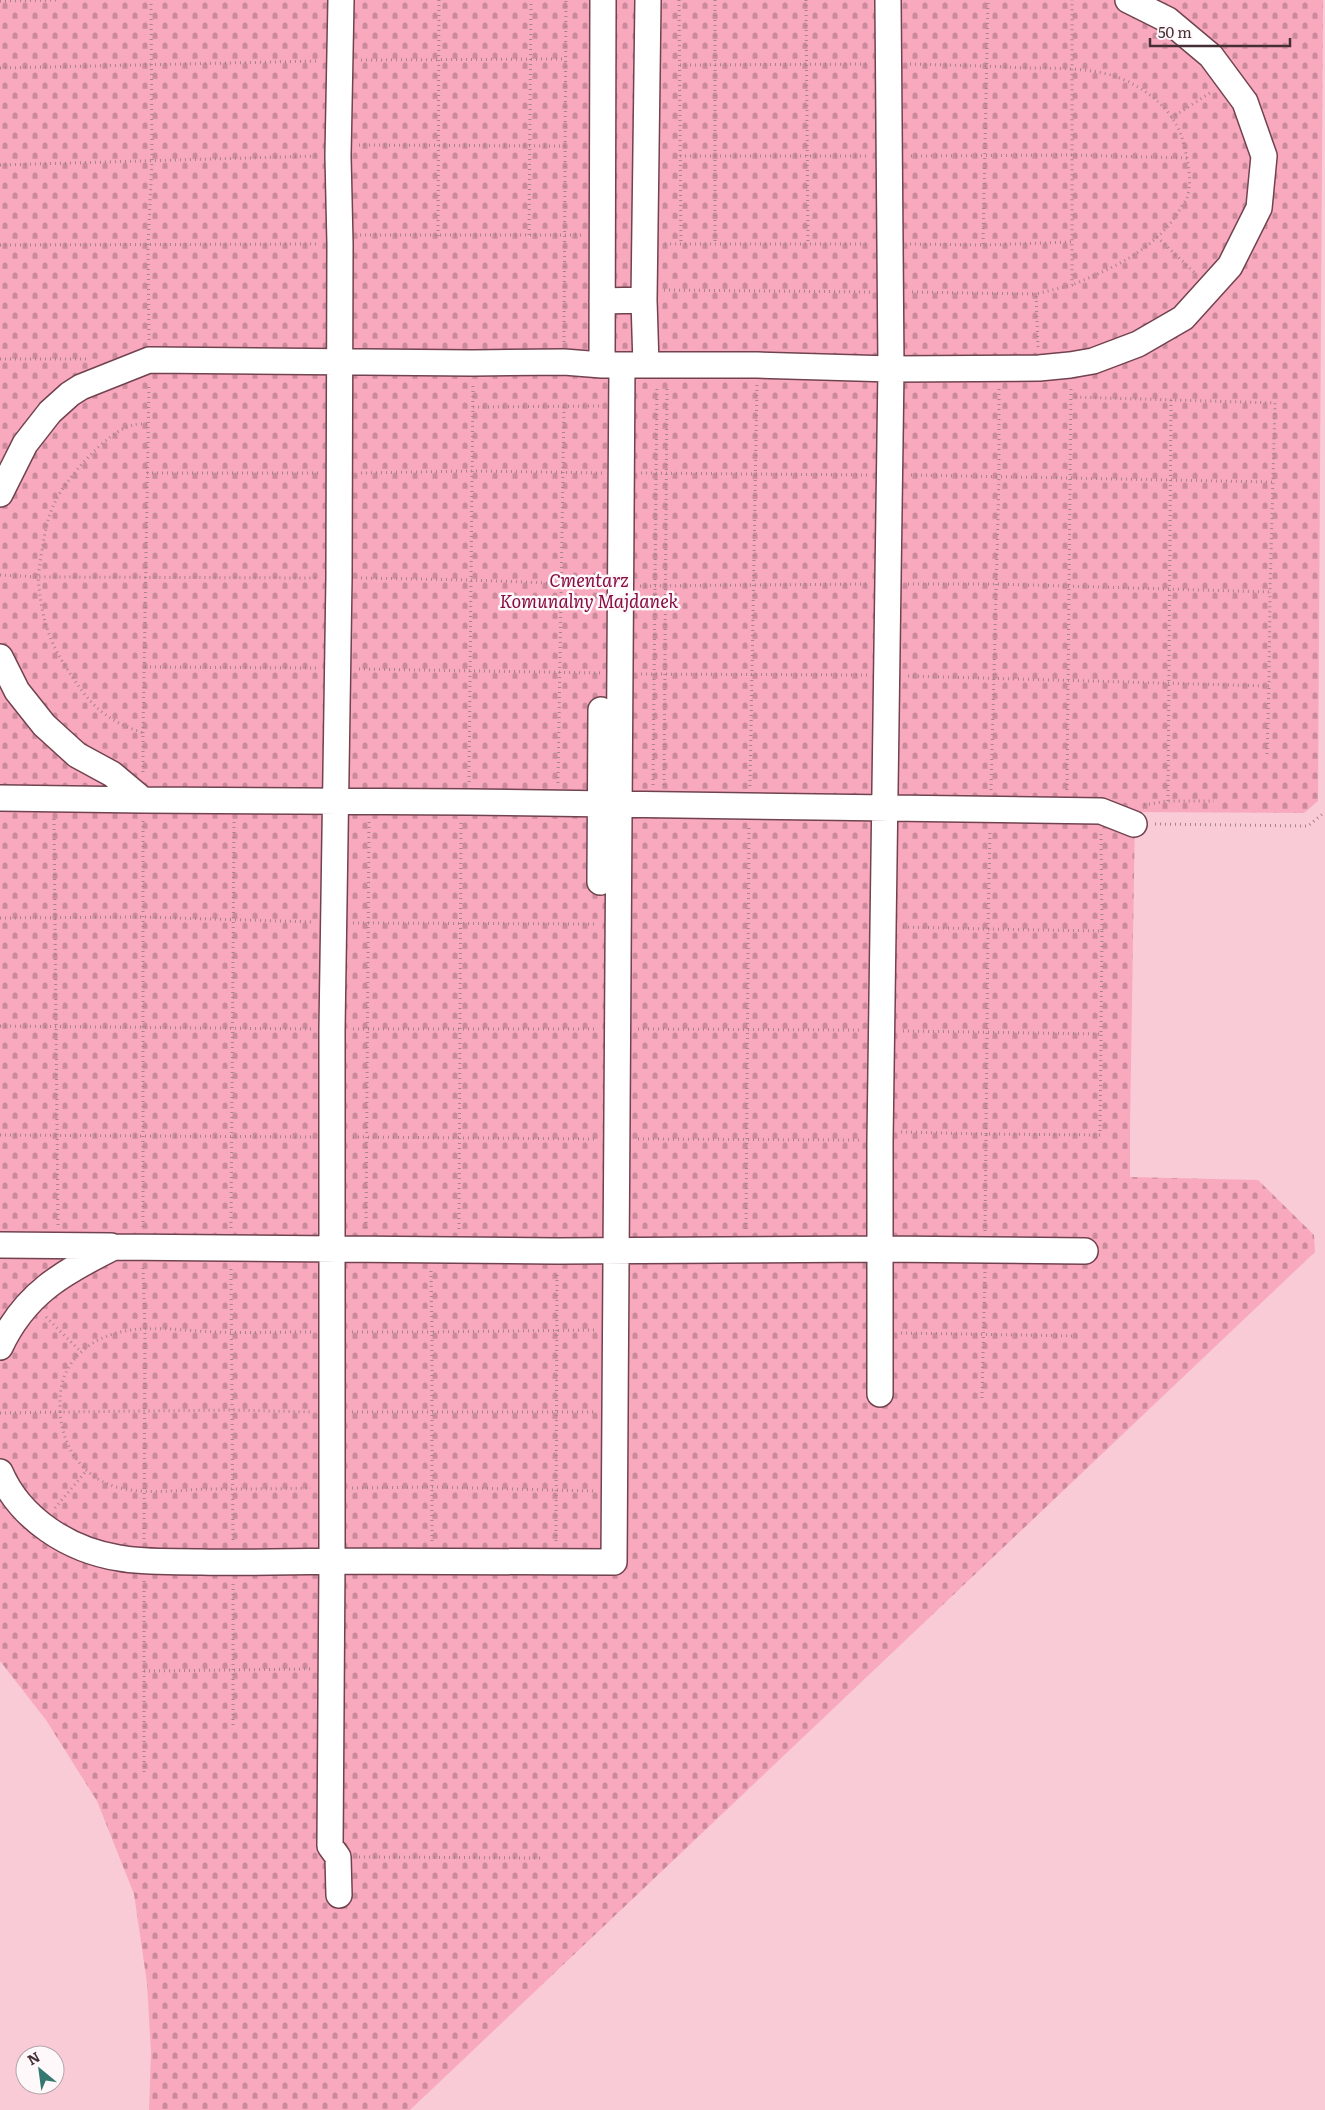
<svg xmlns="http://www.w3.org/2000/svg" width="1325" height="2110" viewBox="0 0 1325 2110" font-family="Literata,serif">
	<style>
		.cemetery { fill: url(#cemetery-stones) }
		.lines { fill: none; stroke-linecap: round; stroke-linejoin: round }
		.minor-casing { stroke: #71424f; stroke-width: 28 }
		.path { stroke: #a7838c; stroke-width: 3; stroke-dasharray: 1 4; stroke-linecap: butt }
		.minor { stroke: #fff; stroke-width: 25 }
		.labels { text-anchor: middle; dominant-baseline: central; stroke-width: 5; stroke-linejoin: round; paint-order: stroke }
		.park-label { font-size: 18px; font-style: italic; fill: #880d43; stroke: #fef8fa }
	</style>
	<defs>
		<pattern id="cemetery-stones" width="16" height="16" patternUnits="userSpaceOnUse" patternTransform="scale(1.25)"><rect width="16" height="16" fill="#f9a9be"/><path d="M2 7V4a2 2 0 0 1 4 0v3zM10 15v-3a2 2 0 0 1 4 0v3z" fill="#cb8a9b"/></pattern>
	</defs>
	<rect width="100%" height="100%" fill="#f9cbd6"/>
	<!-- cemetery -->
	<path class="cemetery" d="M0,0h1323l-5,801 -14,12 -169,-1 -5,316v49l128,3 56,55 1,17 -905,858h-261l2,-57 -4,-70 -13,-89 -37,-93 -51,-81 -46,-59z"/>
	<g class="lines">
		<!-- minor casing -->
		<g class="minor-casing">
			<path id="minor" d="M602,301l42,-1
				M602,365l1,-365
				M646,365l-2,-65 4,-300
				M0,494l25,-50 25,-32 20,-18 11,-7 68,-27 324,3 91,-1 38,3h155l134,4 148,-1 31,-3 23,-4 45,-17 45,-26 47,-52 29,-58 5,-52 -19,-54 -34,-46 -43,-36 -40,-20
				M0,657l17,34 27,34 33,30 35,19 31,26 326,2 632,9 33,13
				M0,798l143,2
				M600,882l1,-172
				M0,1245l111,1
				M0,1347c25,-54 64,-75 114,-100l443,4 323,-2 205,2
				M880,1394v-254l11,-771 -3,-369
				M0,1472c20,47 69,78 119,86 27,5 56,3 83,4 44,1 87,0 130,-1v-532l7,-451 1,-334 -2,-88 3,-156
				M339,1895l-1,-38 -8,-11 2,-285 282,1 8,-1197"/>
		</g>
		<!-- path -->
		<path class="path" d="M679,0l2,244
			M715,0v244
			M806,0l2,244
			M0,1l56,-1
			M361,60l205,-1
			M910,64c39,1 78,2 117,4 26,0 63,0 87,8 30,10 61,34 69,65 4,17 10,39 4,57 -2,4 -6,9 -8,13 -24,39 -66,57 -107,74
			M680,65l188,-1
			M0,68l319,-7
			M1171,118l42,-27
			M359,145l206,1
			M680,156h189
			M911,156l161,-1 115,3
			M0,165l317,-9
			M360,235h222
			M529,235l2,-235
			M438,236l1,-236
			M1157,237l39,37
			M665,244h204
			M910,244l73,1 89,-3
			M983,244l5,-244
			M0,245l319,-1
			M664,290l206,2
			M912,292l124,2
			M149,340l-1,-94 4,-85 -1,-161
			M564,342l2,-342
			M1038,347l-2,-53 36,-9v-285
			M0,359h88
			M473,407l129,-1
			M147,473h172
			M361,473l111,-2 130,2
			M641,473l228,2
			M911,475l361,7
			M0,575l38,2c4,-24 6,-53 17,-75 10,-22 53,-72 78,-77 4,-1 10,-1 15,-1
			M361,578l110,2 128,5
			M908,584h88l274,8 5,-189 -203,-6
			M640,586l227,-2
			M145,667l172,1
			M359,669l241,4
			M641,674l226,1
			M908,676l361,10 1,-94
			M143,733l6,-349
			M1267,754l2,-68
			M143,772v-39c-43,-15 -55,-31 -79,-69 -18,-29 -23,-52 -26,-87l281,1
			M469,782l4,-398
			M558,783l6,-377
			M653,785l4,-399
			M664,785l3,-399
			M750,786l7,-401
			M991,790l8,-314v-87
			M1067,790l4,-404
			M1168,801l3,-401
			M1144,805l24,-4h46
			M54,819l4,407
			M1155,824l153,2 17,-14
			M0,918l142,-1 172,5
			M353,923l244,1
			M903,927l85,2 2,-98
			M0,1026l312,3
			M353,1029h244
			M638,1029l224,1
			M903,1031l198,3 1,-103
			M901,1132l85,2 2,-205 114,2 -1,-97
			M0,1135l312,2
			M353,1137l244,2
			M638,1139l221,1
			M143,1227v-406
			M231,1228l3,-406
			M366,1228l3,-407
			M459,1229l2,-406
			M746,1229l3,-401
			M985,1231l1,-97 114,1 1,-101
			M143,1268l2,61 -1,211
			M231,1269l2,274
			M46,1317l35,35
			M311,1332c-32,0 -64,1 -96,0 -48,-2 -101,-14 -138,24 -15,17 -18,34 -17,56l171,-2 80,2
			M352,1332h80l-1,-61
			M901,1333l177,3
			M982,1398l3,-129
			M352,1412h241
			M0,1413l60,-1c2,34 22,65 56,75 28,8 62,3 91,2 35,0 69,0 104,-1
			M352,1488l80,-1 161,4
			M55,1508l32,-38
			M432,1541v-209l162,-2
			M556,1541l1,-269
			M144,1581v194
			M233,1584v142
			M144,1671l166,-2
			M359,1857l181,1"/>
		<!-- minor -->
		<use href="#minor" class="minor"/>
	</g>
	<g class="labels">
		<!-- park labels -->
		<g class="park-label">
			<text x="589" y="579">Cmentarz<tspan x="589" dy="21">Komunalny Majdanek</tspan></text>
		</g>
	</g>
	<!-- north arrow -->
	<g transform="translate(40 2070) rotate(331)"><circle r="24" fill="#fef8fa" stroke="#b4a7ab"/>
	<path d="M0-4L9 19L0 12L-9 19Z" fill="#34796f"/>
	<text y="-8" font-size="14" font-weight="bold" text-anchor="middle" fill="#452e34">N</text>
	</g>
	<!-- scale -->
	<path d="M1150 38v8h140v-8" fill="none" stroke="#452e34" stroke-width="2.5"/>
	<text x="1158" y="38" font-size="15" fill="#452e34" stroke="#fef8fa" stroke-width="4" paint-order="stroke">50 m</text>
</svg>
